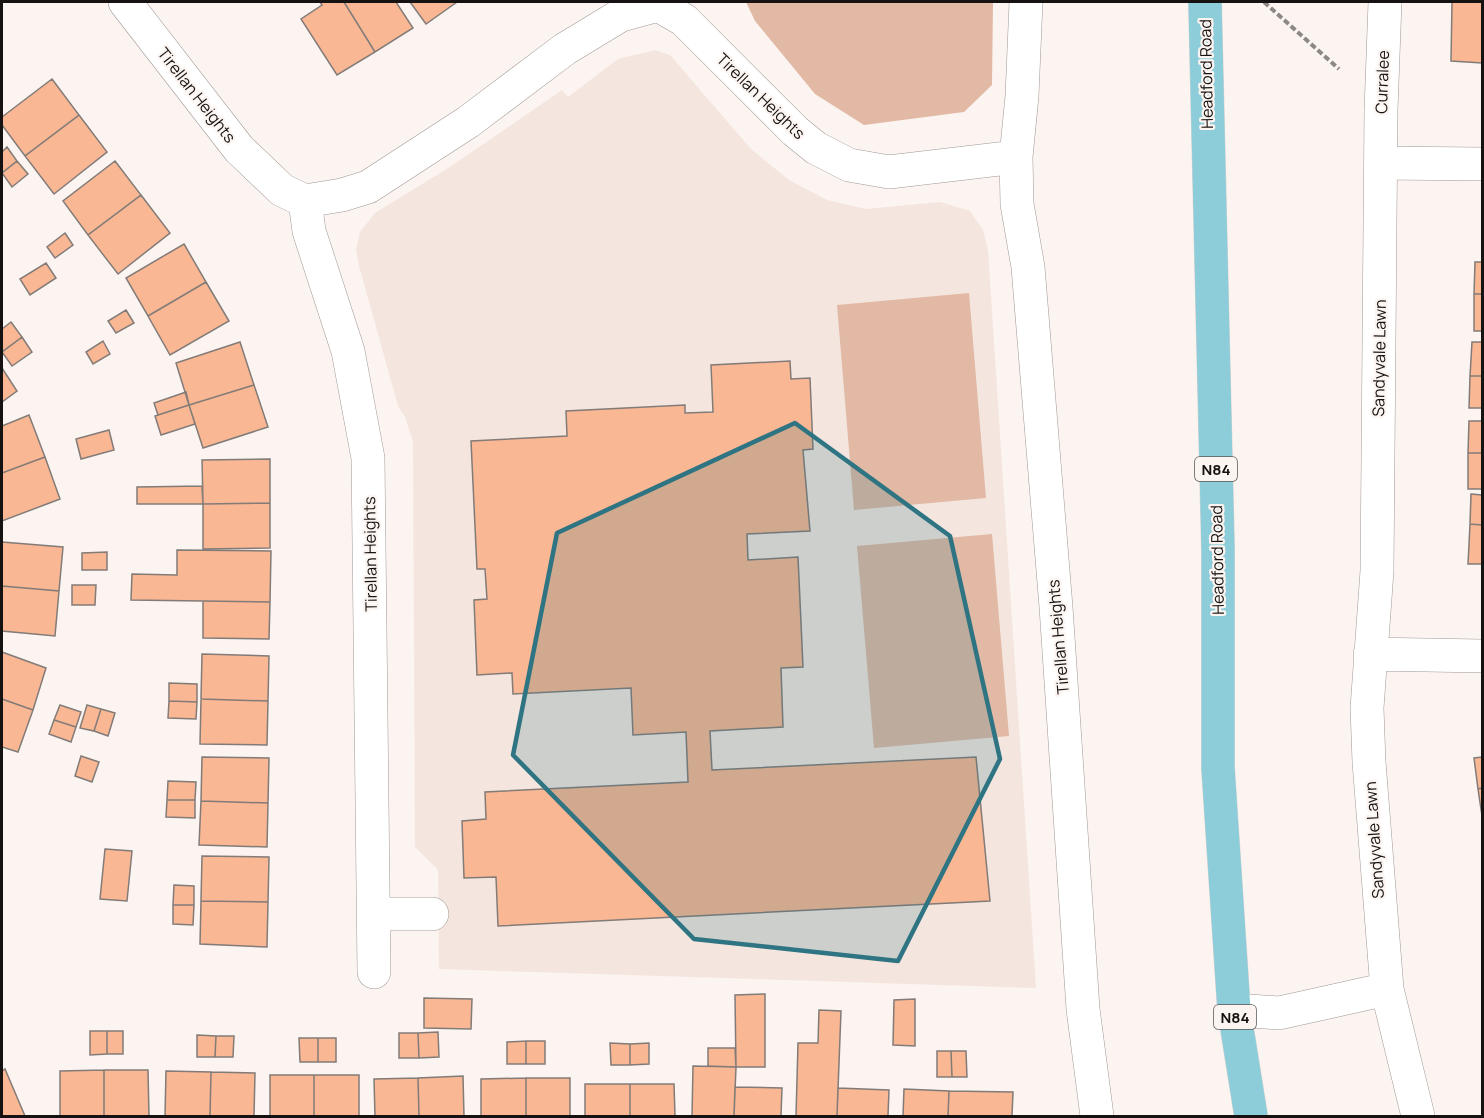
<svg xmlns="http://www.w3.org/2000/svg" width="1484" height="1118" viewBox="0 0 1484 1118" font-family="Manrope,sans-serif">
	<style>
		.built { fill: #f4e6de }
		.green { fill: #e1b9a4 }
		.building { fill: #f9b793; stroke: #827b78; stroke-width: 1.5 }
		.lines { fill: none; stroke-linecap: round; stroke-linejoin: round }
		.minor-casing { stroke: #a09995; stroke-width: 34 }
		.major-casing { stroke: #d5d4d4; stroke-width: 34 }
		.path { stroke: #8d8785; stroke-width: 4; stroke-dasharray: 6 3; stroke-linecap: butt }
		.minor { stroke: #fff; stroke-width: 33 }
		.major { stroke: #8ccdd9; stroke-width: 33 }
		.marked { fill: #2e7482; fill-opacity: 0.2; stroke: #2e7482; stroke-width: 4.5; stroke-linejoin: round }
		.labels { text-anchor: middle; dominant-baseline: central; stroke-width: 4.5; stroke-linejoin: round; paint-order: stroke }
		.shield { fill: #fcf4f0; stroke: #5a5654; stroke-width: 1.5 }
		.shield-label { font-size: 15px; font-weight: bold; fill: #151211 }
		.street-label { font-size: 16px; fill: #151211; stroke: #fcf4f0 }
	</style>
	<rect width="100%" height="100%" fill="#fcf4f0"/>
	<!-- built -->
	<path class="built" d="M655,50l15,5 81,94 38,31 38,20 39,9 74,-7 30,9 13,19 5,20 48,738 -597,-19 -1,-99 -23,-23 -2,-405 -8,-25 -7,-11 -39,-140 -3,-16 4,-18 15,-19 78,-48 109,-75 6,7 50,-38z"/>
	<!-- green -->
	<path class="green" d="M746,2h247l-1,83 -28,27 -100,13 -49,-31 -60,-73z
		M969,293l17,205 -132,12 -17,-205z
		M992,534l17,202 -135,12 -17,-202z"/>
	<!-- building -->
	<path class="building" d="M320,2h24l31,50 -38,23 -36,-56 21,-14z
		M344,2h52l17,26 -38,24z
		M410,2h47l-31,22z
		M1452,2h30v61l-31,-2z
		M52,79l27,36 -54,41 -23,-31v-8z
		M79,115l28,37 -53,42 -29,-38z
		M7,147l10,14 -15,12v-21z
		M17,161l11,13 -16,13 -10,-14z
		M115,161l26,34 -53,40 -25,-34z
		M141,195l29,38 -52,41 -30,-39z
		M65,233l8,12 -18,13 -8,-11z
		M184,244l22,38 -58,34 -22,-38z
		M1475,262h7v32h-8z
		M46,263l10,15 -26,17 -10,-16z
		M206,282l23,39 -59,34 -22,-39z
		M1474,294h8v37h-8z
		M126,310l8,13 -18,10 -8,-12z
		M11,322l11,15 -20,15v-23z
		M22,337l10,15 -20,14 -10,-14z
		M103,341l7,13 -17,10 -7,-12z
		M240,342l14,43 -65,20 -13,-42z
		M1472,342h10v34h-12z
		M790,361l1,18 19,-1 3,71 -10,1 7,81 -63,3 1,26 50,-3 5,110 -22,1 2,59 -73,4 2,39 264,-13 14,144 -492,25 -2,-49 -32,1 -2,-57 24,-2 -1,-27 203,-10 -2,-50 -53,3 -2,-47 -118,6 -1,-21 -35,2 -3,-75 13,-1 -2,-30h-8l-6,-128 96,-5 -1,-25 119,-6v8l28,-1 -2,-47z
		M2,368l15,23 -15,11z
		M1470,376h12v32h-13z
		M254,385l14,42 -65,21 -14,-43z
		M186,392l3,13 -31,10 -4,-12z
		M189,405l6,19 -34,11 -6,-19z
		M29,415l16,42 -43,16v-47z
		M1469,421h13v32h-14z
		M109,430l5,20 -33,9 -5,-20z
		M1468,453h14v36h-14z
		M45,457l15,42 -58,22v-48z
		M270,459v44l-67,1 -1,-44z
		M202,486l1,18h-66v-17z
		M1471,494l11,1v30l-12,-1z
		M270,503v45l-67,1v-45z
		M1470,524l12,1v39h-14z
		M2,542l61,5 -4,44 -57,-5z
		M177,550l94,1 -1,51 -139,-2 1,-26 45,1z
		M107,552v18h-25v-17z
		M72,585h24l-1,20h-23z
		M2,586l57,5 -4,45 -53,-5z
		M203,601l67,1 -1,37 -66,-1z
		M2,652l44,16 -13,42 -31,-11z
		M202,654l67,2 -1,45 -67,-2z
		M169,683l28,1v18l-28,-1z
		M2,699l31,11 -15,42 -16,-5z
		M201,699l67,2 -1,44 -67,-1z
		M169,701l28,1 -1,17 -28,-1z
		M60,705l21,7 -5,15 -22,-7z
		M87,705l14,4 -7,22 -14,-3z
		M101,709l14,4 -7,23 -14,-5z
		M54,720l22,7 -5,15 -22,-8z
		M81,756l18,6 -7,20 -17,-6z
		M202,757l67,1 -1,45 -67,-2z
		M1482,757v31l-4,1 -4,-31z
		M168,781l28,1 -1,18h-28z
		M1482,788v28l-4,-27z
		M167,800h28v18l-29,-1z
		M201,801l67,2 -1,44 -68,-2z
		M105,849l27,2 -5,50 -27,-2z
		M202,856l67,1 -1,45 -67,-1z
		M174,885l20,1v19h-21z
		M201,901l67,1 -1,45 -67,-3z
		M173,905h21l-1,20 -20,-1z
		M765,994v73h-29l-1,-72z
		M424,998l48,1 -1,30 -47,-1z
		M915,999v47l-22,-1 1,-45z
		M819,1010l22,1 -4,105h-41l2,-73h20z
		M90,1031h17v23l-17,1z
		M107,1031h16v23h-16z
		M438,1032l1,25 -20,1 -1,-25z
		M399,1033h19l1,25h-20z
		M197,1035l19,1 -1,21h-18z
		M216,1036h18l-1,21h-18z
		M299,1038h19v24h-18z
		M318,1038h18v24h-18z
		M526,1041v23h-19v-22z
		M526,1041h19v23h-19z
		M610,1043l20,1v21h-19z
		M649,1043v21l-19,1v-21z
		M708,1048h27l1,19 -28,-1z
		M937,1051h14l1,26h-15z
		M951,1051h15l1,26h-15z
		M693,1066l43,1 -2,49h-42z
		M5,1069l20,47h-23v-45z
		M104,1070h44l1,46h-45z
		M104,1070v46h-44v-45z
		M166,1071l45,1 -1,44h-45z
		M211,1072l44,1 -1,43h-44z
		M270,1075h44v41h-44z
		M314,1075h45v41h-45z
		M463,1076l1,40h-45l-1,-38z
		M418,1078l1,38h-44l-1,-37z
		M526,1078h44v38h-44z
		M526,1078v38h-45v-37z
		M585,1084h45v32h-45z
		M630,1084h44l1,32h-45z
		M735,1087l47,1 -1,28h-47z
		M838,1088l51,2 -1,26h-51z
		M904,1089l45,2 -1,25h-45z
		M949,1091l64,1 -1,24h-64z"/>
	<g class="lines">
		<!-- minor casing -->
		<g class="minor-casing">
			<path id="minor" d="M125,2l114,147 43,41 23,11 37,-6 26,-8 100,-65 97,-73 56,-34 37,-10 26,15 111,111 21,17 33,17 40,7 127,-15 6,-61 4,-94
				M1385,2l-4,108 -4,461 -10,137 2,54 18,227
				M1016,157l1,47 11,63 28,340 27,402 14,107
				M1382,163l100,1
				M305,201l4,30 39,120 20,107 6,514
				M1370,654l112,2
				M373,914h59
				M1234,1010l45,3 108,-24 31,127"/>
		</g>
		<!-- major casing -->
		<g class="major-casing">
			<path id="major" d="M1205,2l13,548v218l16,242 17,106"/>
		</g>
		<!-- path -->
		<path class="path" d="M1264,2l75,67"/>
		<!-- minor -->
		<use href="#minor" class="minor"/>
		<!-- major -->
		<use href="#major" class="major"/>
	</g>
	<!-- marked area -->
	<path class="marked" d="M795,423l155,113 50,223 -102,202 -204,-22 -181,-184 44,-222z"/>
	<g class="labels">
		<!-- shield labels -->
		<g class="shield">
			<rect x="1195" y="457" width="42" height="24" rx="4.5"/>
			<rect x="1214" y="1005" width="42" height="24" rx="4.5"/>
		</g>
		<g class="shield-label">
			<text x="1216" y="469">N84</text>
			<text x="1235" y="1017">N84</text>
		</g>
		<!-- street labels -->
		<g class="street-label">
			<text transform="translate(1206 74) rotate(-91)">Headford Road</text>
			<text transform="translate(1382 82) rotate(-88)">Curralee</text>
			<text transform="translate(197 95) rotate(52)">Tirellan Heights</text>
			<text transform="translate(761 96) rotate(44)">Tirellan Heights</text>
			<text transform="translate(1379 358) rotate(-89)">Sandyvale Lawn</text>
			<text transform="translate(370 554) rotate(-91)">Tirellan Heights</text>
			<text transform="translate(1217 560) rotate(-91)">Headford Road</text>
			<text transform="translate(1058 637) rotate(-95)">Tirellan Heights</text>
			<text transform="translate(1374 840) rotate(-94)">Sandyvale Lawn</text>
		</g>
	</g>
	<!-- border -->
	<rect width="1484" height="1118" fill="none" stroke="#151211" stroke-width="6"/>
</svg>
